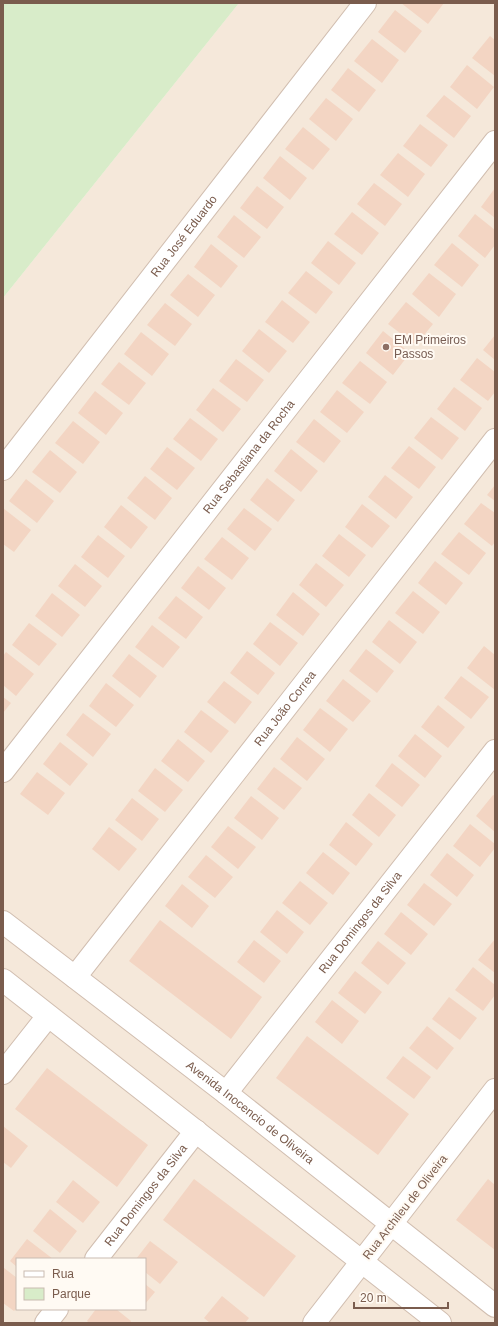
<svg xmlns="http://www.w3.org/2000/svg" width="498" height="1326" viewBox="0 0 498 1326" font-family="Helvetica,sans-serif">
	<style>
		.residential { fill: #f5e8da; fill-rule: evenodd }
		.green { fill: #d8ecc9 }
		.building { fill: #f3d5c3 }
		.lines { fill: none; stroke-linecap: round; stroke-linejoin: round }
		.minor-casing { stroke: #d1beb0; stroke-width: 24 }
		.tertiary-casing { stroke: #d1beb0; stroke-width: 24 }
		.minor { stroke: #fff; stroke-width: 22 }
		.tertiary { stroke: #fff; stroke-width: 22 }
		.education-dot { fill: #8d6e63; stroke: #fffaf3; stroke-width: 1.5 }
		.labels { text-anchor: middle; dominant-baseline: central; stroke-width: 4; stroke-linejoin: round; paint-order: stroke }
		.street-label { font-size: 12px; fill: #7a5c4d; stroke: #fffaf3 }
		.education-label { font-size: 12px; fill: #785e54; stroke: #fffaf3; text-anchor: start }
	</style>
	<rect width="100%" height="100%" fill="#fdf6ec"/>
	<!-- residential -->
	<path class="residential" d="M239,3h256v1320h-492v-1025zM17,1259h128v50h-128z"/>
	<!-- green -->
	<path class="green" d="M3,3h236l-236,295z"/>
	<!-- building -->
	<path class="building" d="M401,3h43l-16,21z
		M395,10l27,21 -17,22 -27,-21z
		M490,36l5,4v36l-23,-18z
		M372,39l27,21 -17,23 -28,-22z
		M467,65l27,22 -17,22 -27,-22z
		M348,68l28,22 -17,22 -28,-22z
		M444,95l27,21 -17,22 -28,-22z
		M326,98l27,21 -17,22 -27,-22z
		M420,124l28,21 -17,22 -28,-21z
		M303,127l27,22 -17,21 -28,-21z
		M398,153l27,21 -17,23 -28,-22z
		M280,156l27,22 -17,22 -27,-22z
		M374,183l28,21 -17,22 -28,-22z
		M257,186l27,21 -17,22 -27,-21z
		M495,188v30l-14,-11z
		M352,212l27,21 -17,22 -28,-21z
		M475,214l20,16v15l-10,13 -27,-22z
		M234,215l27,22 -17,21 -27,-21z
		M328,241l28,22 -17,22 -28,-22z
		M452,243l27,22 -17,22 -28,-22z
		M211,244l27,22 -17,22 -27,-21z
		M306,271l27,21 -17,22 -28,-21z
		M429,273l27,21 -17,23 -27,-23z
		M188,274l27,21 -17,22 -28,-22z
		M282,300l28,22 -17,21 -28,-21z
		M406,302l27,22 -17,21 -28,-21z
		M165,303l27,21 -17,22 -28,-21z
		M259,329l28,22 -18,22 -27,-22z
		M383,331l27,22 -17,22 -27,-22z
		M141,332l28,22 -17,22 -28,-22z
		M495,335v25l-12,-10z
		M477,358l18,14v20l-7,9 -28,-21z
		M236,359l28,21 -17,22 -28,-21z
		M360,361l27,21 -17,22 -28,-21z
		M119,362l27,21 -17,22 -28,-21z
		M454,387l28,21 -17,23 -28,-22z
		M213,388l28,21 -18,23 -27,-22z
		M337,390l27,22 -17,21 -27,-21z
		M95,391l28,22 -17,22 -28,-22z
		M431,417l28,21 -17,22 -28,-22z
		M190,418l28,21 -17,22 -28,-22z
		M314,419l27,22 -17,22 -28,-21z
		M73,421l27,21 -17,22 -28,-21z
		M409,446l27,21 -17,22 -28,-21z
		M167,447l28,21 -18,22 -27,-21z
		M291,449l27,22 -17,21 -27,-21z
		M50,450l27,22 -17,21 -28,-21z
		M385,475l28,22 -17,22 -28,-22z
		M145,476l27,22 -17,22 -28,-22z
		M267,478l28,22 -17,22 -28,-22z
		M26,479l28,22 -17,22 -28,-22z
		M495,485v16l-8,-6z
		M481,503l14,10v29l-3,4 -28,-22z
		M362,504l28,22 -18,22 -27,-21z
		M121,505l27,22 -17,22 -27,-22z
		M3,508l28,22 -17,22 -11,-8z
		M244,508l28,21 -17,22 -28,-22z
		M459,532l27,21 -17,22 -28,-21z
		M339,534l27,21 -17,22 -27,-21z
		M98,535l27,21 -17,22 -27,-21z
		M222,537l27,21 -17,22 -28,-21z
		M435,561l28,22 -17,22 -28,-22z
		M316,563l28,22 -18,22 -27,-22z
		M75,564l27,22 -17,21 -27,-21z
		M198,566l28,22 -17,22 -28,-22z
		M413,591l27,21 -17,22 -28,-21z
		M293,592l27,22 -17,22 -27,-21z
		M52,593l28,22 -18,22 -27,-21z
		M176,596l27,21 -17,22 -28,-21z
		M389,620l28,22 -17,22 -28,-22z
		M270,622l28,21 -18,23 -27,-22z
		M29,623l28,21 -18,22 -27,-21z
		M152,625l28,22 -17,21 -28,-21z
		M484,646l11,9v35l-28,-22z
		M366,649l28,22 -17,22 -28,-22z
		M247,651l28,22 -17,22 -28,-22z
		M6,652l28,22 -18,22 -13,-11v-29z
		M129,654l28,22 -17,22 -28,-22z
		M461,676l28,21 -18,22 -27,-21z
		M343,679l28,22 -18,21 -27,-21z
		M224,681l28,21 -17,22 -28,-22z
		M106,683l28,22 -18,22 -27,-21z
		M3,697l8,6 -8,10z
		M438,705l27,22 -17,21 -27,-21z
		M320,708l28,21 -18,23 -27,-22z
		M201,710l28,21 -18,22 -27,-21z
		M83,713l28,21 -18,23 -27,-22z
		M415,734l27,22 -17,22 -27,-22z
		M297,737l28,22 -18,22 -27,-22z
		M178,739l27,22 -17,21 -27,-21z
		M60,742l28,22 -18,22 -27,-22z
		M392,763l28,22 -18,22 -27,-21z
		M274,767l28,21 -18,22 -27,-21z
		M155,768l28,22 -18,22 -27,-21z
		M37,772l28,21 -17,22 -28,-21z
		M369,793l27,22 -17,22 -27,-22z
		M493,795l2,1v36l-19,-16z
		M251,796l28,22 -17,22 -28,-22z
		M132,798l27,21 -17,22 -27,-21z
		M346,822l27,22 -17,22 -27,-21z
		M470,824l25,20v4l-15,19 -27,-21z
		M228,826l28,21 -18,22 -27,-22z
		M109,827l28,22 -18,22 -27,-22z
		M323,852l27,21 -17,22 -27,-22z
		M447,853l27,22 -17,22 -27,-22z
		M206,855l27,22 -18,21 -27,-21z
		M300,881l28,22 -18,22 -28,-22z
		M424,883l28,21 -18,22 -27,-21z
		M182,884l27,22 -17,22 -27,-22z
		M277,910l27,22 -17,22 -27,-22z
		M401,912l27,22 -17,21 -27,-21z
		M160,920l102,77 -31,42 -102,-78z
		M495,939v34l-17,-13z
		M254,940l27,21 -17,22 -27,-21z
		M378,941l28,22 -18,22 -27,-22z
		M473,967l22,18v10l-12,16 -28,-21z
		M355,971l27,21 -17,22 -27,-21z
		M449,997l28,21 -17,22 -28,-21z
		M332,1000l27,21 -17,23 -27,-22z
		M427,1026l27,22 -17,22 -28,-22z
		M307,1036l102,78 -31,41 -102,-77z
		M403,1056l28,21 -17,22 -28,-21z
		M47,1068l101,77 -31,42 -102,-78z
		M3,1126l25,20 -17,22 -8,-6z
		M194,1179l102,77 -32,41 -101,-77z
		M488,1179l7,6v65l-39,-30z
		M73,1180l27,22 -17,21 -27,-21z
		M50,1209l27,22 -17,22 -27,-22z
		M27,1239l26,20h-36v8l-7,-6z
		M150,1241l28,21 -18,22 -15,-12v-13h-9z
		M4,1268l13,10v30l-3,3 -11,-8z
		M145,1284l10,8 -10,12z
		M222,1296l27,22 -4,5h-35l-6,-5z
		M96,1309h20l15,12 -1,2h-41l-2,-2z"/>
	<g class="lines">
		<!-- minor casing -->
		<g class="minor-casing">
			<g id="minor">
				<path id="s1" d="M3,469l362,-466"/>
				<path id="s2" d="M3,771l492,-629"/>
				<path id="s3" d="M75,977l420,-537"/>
				<path d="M3,1073l45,-57"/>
				<path id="s4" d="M226,1093l269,-342"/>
				<path d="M391,1224l104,-134"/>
				<path id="s5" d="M96,1259l100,-128"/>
				<path d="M46,1323l11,-14"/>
			</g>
		</g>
		<!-- tertiary casing -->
		<g class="tertiary-casing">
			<g id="tertiary">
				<path id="s6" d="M3,922l223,171 269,213"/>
				<path d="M3,980l437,343"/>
				<path d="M314,1323l77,-99"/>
			</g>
		</g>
		<!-- minor -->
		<use href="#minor" class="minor"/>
		<!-- tertiary -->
		<use href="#tertiary" class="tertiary"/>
	</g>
	<!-- markers -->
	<circle class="education-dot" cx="386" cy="347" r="4"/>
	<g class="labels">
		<!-- street labels -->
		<g class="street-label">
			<text stroke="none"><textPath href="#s1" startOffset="295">Rua José Eduardo</textPath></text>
			<text stroke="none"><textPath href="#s2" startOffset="399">Rua Sebastiana da Rocha</textPath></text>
			<text stroke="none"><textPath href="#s3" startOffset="341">Rua João Correa</textPath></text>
			<text stroke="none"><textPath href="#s4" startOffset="217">Rua Domingos da Silva</textPath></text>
			<text stroke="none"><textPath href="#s6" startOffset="312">Avenida Inocencio de Oliveira</textPath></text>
			<text stroke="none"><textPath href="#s5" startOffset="81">Rua Domingos da Silva</textPath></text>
			<text transform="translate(405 1207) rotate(-52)">Rua Archileu de Oliveira</text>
		</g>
		<!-- education labels -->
		<g class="education-label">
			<text x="394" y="340">EM Primeiros<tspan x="394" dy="14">Passos</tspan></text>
		</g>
	</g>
	<!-- border -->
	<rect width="498" height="1326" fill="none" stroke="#7a5c4d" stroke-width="8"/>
	<!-- legend -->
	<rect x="16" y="1258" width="130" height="52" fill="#fffaf3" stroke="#cabbb1"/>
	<rect x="24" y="1271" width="20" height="6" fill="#ffffff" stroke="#cabbb1"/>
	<text x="52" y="1278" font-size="12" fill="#7a5c4d">Rua</text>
	<rect x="24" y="1288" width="20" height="12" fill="#d8ecc9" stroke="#cabbb1"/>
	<text x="52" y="1298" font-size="12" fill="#7a5c4d">Parque</text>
	<!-- scale -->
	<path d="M354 1302v6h94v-6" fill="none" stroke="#7a5c4d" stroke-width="2"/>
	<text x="360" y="1302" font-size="12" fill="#7a5c4d" stroke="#fffaf3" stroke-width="3" paint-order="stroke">20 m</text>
</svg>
